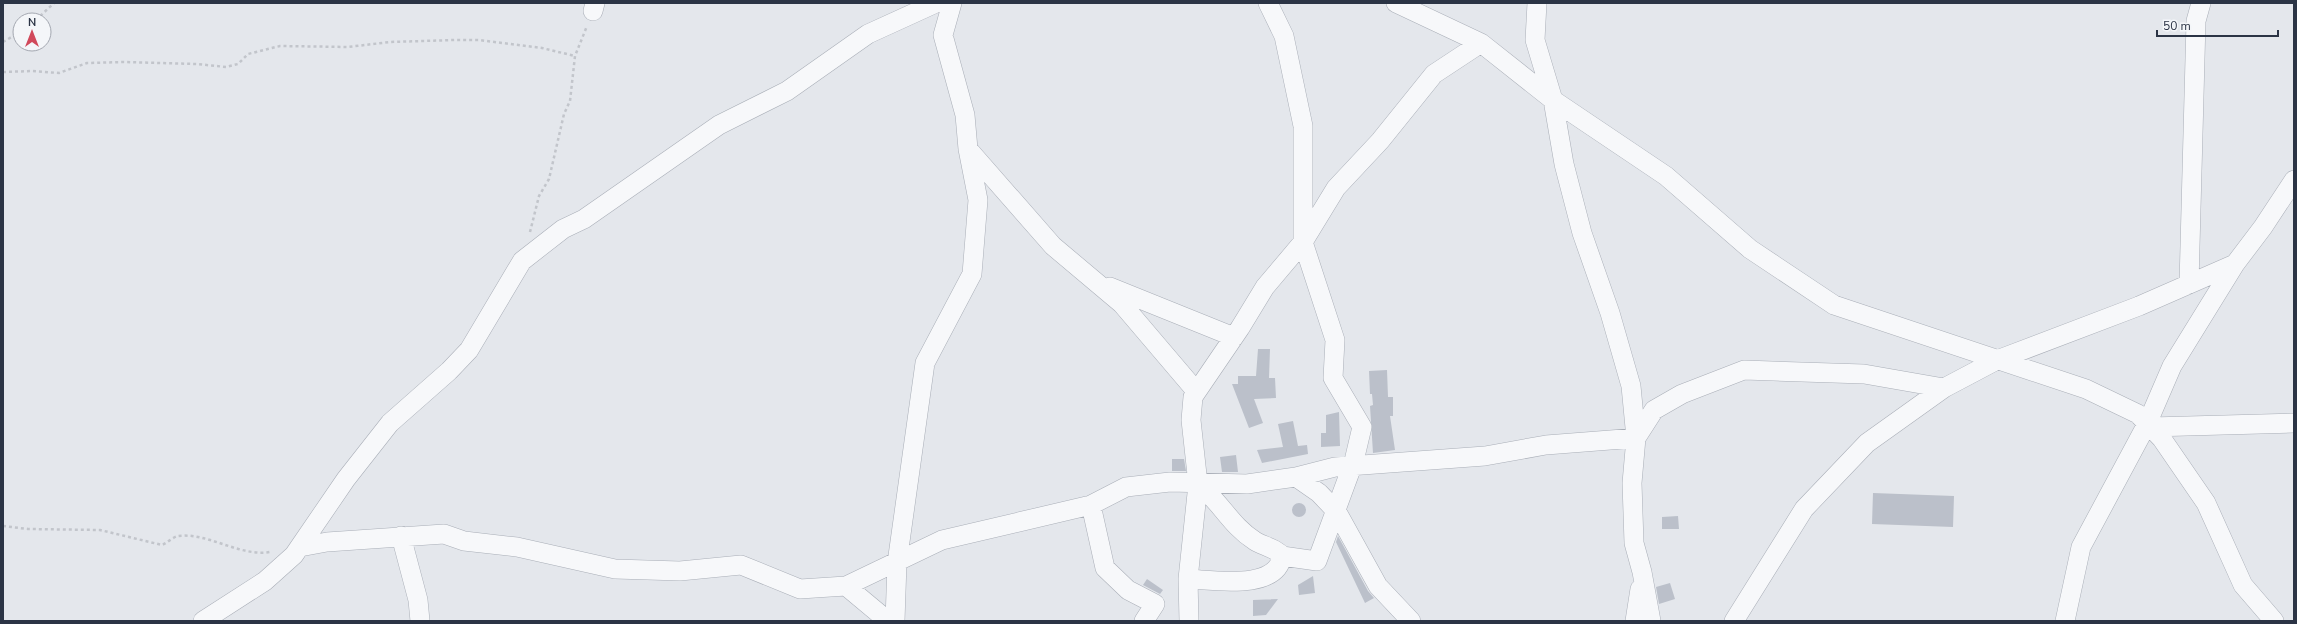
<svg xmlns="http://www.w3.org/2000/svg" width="2297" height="624" viewBox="0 0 2297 624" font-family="'Nunito Sans',sans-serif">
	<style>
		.building { fill: #bbc0ca }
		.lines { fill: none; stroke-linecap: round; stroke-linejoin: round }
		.street-casing { stroke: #a9aeb7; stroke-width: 20 }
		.path { stroke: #c2c5cb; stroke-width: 2.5; stroke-dasharray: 3 3; stroke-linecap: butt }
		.street { stroke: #f7f8fa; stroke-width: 19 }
	</style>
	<rect width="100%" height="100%" fill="#e4e7ec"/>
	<!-- building -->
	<path class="building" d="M1258,349h12l-1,29h6l1,20 -22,1 9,24 -14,5 -17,-44h6v-8h18z
		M1387,370l1,27h5v19h-3l5,34 -22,3 -3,-47 3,-1 -1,-11h-2l-1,-23z
		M1339,412l1,34 -19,1v-14h5v-18z
		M1293,421l5,25 9,-1 1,9 -46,9 -5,-13 26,-3 -5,-23z
		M1236,455l2,17h-16l-2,-15z
		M1172,459h12l2,12h-14z
		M1873,493l81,3 -1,31 -81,-3z
		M1292 510a7 7 0 1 1 14 0a7 7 0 1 1-14 0Z
		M1678,516l1,13h-17v-12z
		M1338,536l30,55 6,7 -9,5 -29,-61z
		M1313,576l2,17 -16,2 -1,-10z
		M1147,579l16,11 -3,4 -17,-9z
		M1670,583l5,16 -16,5 -3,-17z
		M1278,599l-12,16 -13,1v-16z"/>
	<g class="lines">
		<!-- street casing -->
		<g class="street-casing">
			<path id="street" d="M952,3l-9,32 22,80 3,34 85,97 69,58 74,87
				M1268,3l16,33 19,90v116l32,98 -2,38 29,49 -8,34 -37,100 -35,-5
				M1396,3l85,40 72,57 113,76 84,73 84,56 252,84 52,25 24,25 44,64 37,82 31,36
				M1537,3l-2,37 18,60 11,64 18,69 28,80 21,73 5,52 -4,45 2,60 8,29 9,49
				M593,11l2,-8
				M2189,284l7,-263 5,-18
				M1110,287l124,50
				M2151,427l143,-4
				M1636,438l18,-28 28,-16 62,-24 120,4 80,14
				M1296,477l23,16 18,19 41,74 33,35
				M1091,505l14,63 23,22 27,14 -11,17
				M401,536l17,64 2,21
				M300,547l27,-5 117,-8 20,7 53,6 98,22 65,2 61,-6 59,24 46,-3 42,35
				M1188,579c25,1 89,12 94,-23 -6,-8 -19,-10 -27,-15 -24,-15 -35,-40 -57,-57
				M846,586l96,-46 149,-35 35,-18 44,-5 77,2 49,-7 39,-10 150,-11 61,-11 90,-7
				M203,621l62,-40 29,-26 52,-76 44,-56 59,-52 20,-21 53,-89 41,-32 21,-10 135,-94 68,-34 81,-57 68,-31
				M895,621l2,-58 28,-200 47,-89 6,-74 -10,-51
				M1189,621l-1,-42 10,-95 -7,-64 2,-23 47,-69 25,-41 38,-45 33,-54 44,-47 54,-67 47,-31
				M1635,621l5,-32
				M1734,621l70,-112 63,-66 77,-55 53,-28 142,-54 96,-42 28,-37 31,-47
				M2065,621l16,-74 66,-123 25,-58 63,-102"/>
		</g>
		<!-- path -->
		<path class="path" d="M36,20l18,-17
			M3,42l17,-10
			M3,72l29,-1 27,2 28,-10 36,-1 74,2 29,3 12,-3 10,-10 32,-8 68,1 42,-5 65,-2h24l63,8 33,8
			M530,232l9,-36 10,-17 15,-65 6,-13 5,-45 12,-30
			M3,526l25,3 72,1 62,15c5,-2 11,-8 16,-9 30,-4 61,21 92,16"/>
		<!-- street -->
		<use href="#street" class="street"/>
	</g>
	<!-- border -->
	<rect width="2297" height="624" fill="none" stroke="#2b3445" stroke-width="8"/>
	<!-- north arrow -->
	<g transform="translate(32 32)"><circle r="19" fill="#f4f6f9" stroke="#a4a8b1"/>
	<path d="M0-3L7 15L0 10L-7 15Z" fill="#d1495b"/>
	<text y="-6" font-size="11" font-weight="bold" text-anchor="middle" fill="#2b3445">N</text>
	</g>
	<!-- scale -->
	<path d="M2157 30v6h121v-6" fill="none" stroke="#2b3445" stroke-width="2"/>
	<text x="2163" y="30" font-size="12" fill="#2b3445" stroke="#f4f6f9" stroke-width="3" paint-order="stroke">50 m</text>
</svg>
